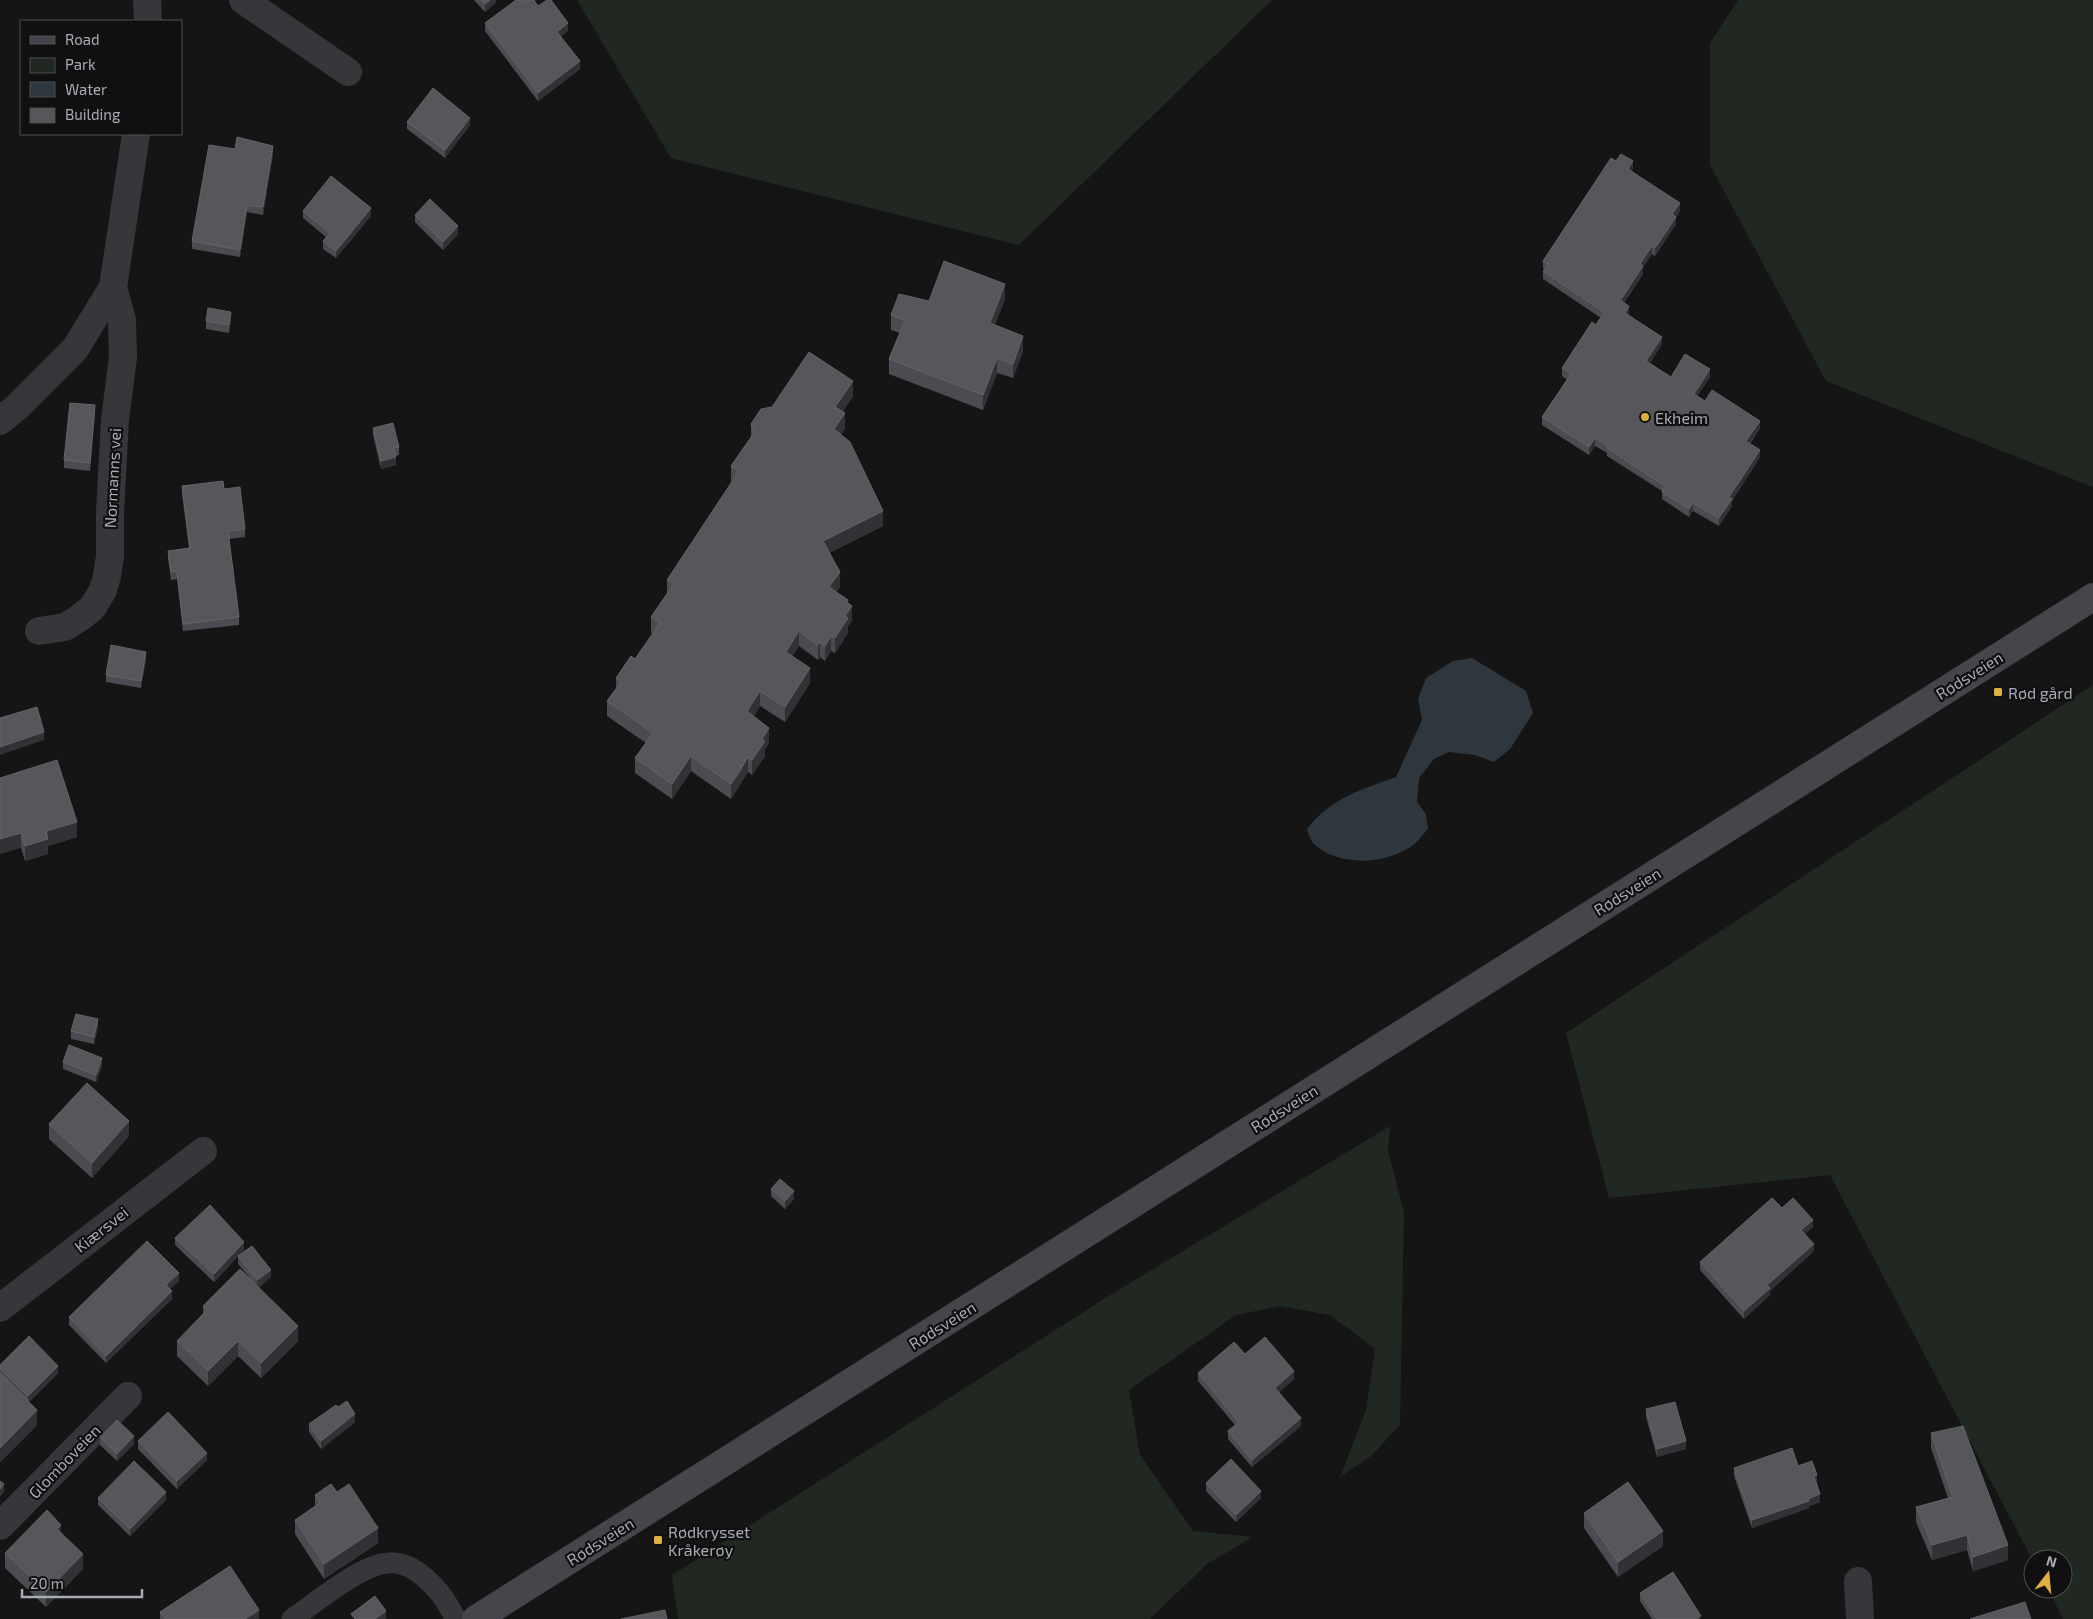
<svg xmlns="http://www.w3.org/2000/svg" width="2093" height="1619" viewBox="0 0 2093 1619" font-family="'Exo 2',sans-serif">
	<style>
		.green { fill: #212822 }
		.water { fill: #2f373e }
		.lines { fill: none; stroke-linecap: round; stroke-linejoin: round }
		.lane { stroke: #36373b; stroke-width: 21 }
		.street { stroke: #36373b; stroke-width: 28 }
		.secondary { stroke: #44464b; stroke-width: 28 }
		.wall { fill: #4b4c51 }
		.shaded-wall { fill: #313235 }
		.building { fill: #55575b; stroke: #626469 }
		.poi-dot { fill: #dfaf44; stroke: #101011; stroke-width: 2 }
		.labels { text-anchor: middle; dominant-baseline: central; stroke-width: 4.5; stroke-linejoin: round; paint-order: stroke }
		.poi-label { font-size: 16px; fill: #a8acb5; stroke: #101011; text-anchor: start }
		.street-label { font-size: 16px; fill: #a8acb5; stroke: #101011 }
	</style>
	<rect width="100%" height="100%" fill="#151516"/>
	<!-- green -->
	<path class="green" d="M577,0h695l-253,245 -348,-87z
		M1738,0h355v487l-267,-106 -116,-216v-122z
		M2093,685v934h-30l-15,-30h15v-30h-30v2l-203,-386 -221,23 -43,-165z
		M1390,1126l-2,25 16,61 -4,213 -29,31 -31,21 26,-67 9,-61 -45,-34 -50,-9 -44,9 -107,75 11,65 53,76 60,6 -46,27 -57,55h-472l-6,-44 435,-278z"/>
	<!-- water -->
	<path class="water" d="M1472,658l54,33 7,22 -23,36 -16,13 -19,-7 -26,-3 -15,7 -15,19 -2,24 9,12 2,15c-5,5 -10,13 -16,17 -27,19 -75,21 -99,-3 -3,-4 -5,-10 -6,-14 24,-31 53,-39 89,-52l26,-57 -4,-21 8,-21 27,-17z"/>
	<g class="lines">
		<!-- lane -->
		<path class="lane" d="M292,1619c23,-16 70,-55 96,-56 20,-2 37,13 49,27 8,8 13,19 19,29"/>
		<!-- street -->
		<path class="street" d="M147,0l1,21
			M243,0l105,72
			M0,421l17,-14 58,-58 38,-62 23,-153
			M39,631l26,-4 16,-10 12,-10 10,-17 4,-14 3,-20v-44l5,-92 8,-63 -1,-37 -9,-33
			M0,1308l203,-157
			M0,1526l128,-130
			M1858,1581l2,38"/>
		<!-- secondary -->
		<path class="secondary" d="M476,1619l1617,-1022"/>
	</g>
	<!-- wall -->
	<path class="wall" d="M474,0h22v2l-11,10z
		M538,6l30,25 -7,5 19,33 -42,32 -53,-70v-8z
		M407,122l63,3 -25,33 -38,-29z
		M235,149l38,5 -10,61 -16,-3 -7,45 -48,-8v-8z
		M1616,161l17,8 -2,2 49,40 -4,6v7l-21,32 -3,-2 -9,13v7l-19,29 5,11 -1,1 34,29 -12,19 21,14h39l-13,19 8,5 55,27 -10,16 10,13 -28,44v5l-13,20 -26,-15 -4,6 -27,-18v-8l-55,-35v-3l-12,-7 -6,9 -47,-30v-8l25,-37 -5,-4v-8l34,-43 5,-7 -58,-39v-8l2,-1 -2,-2v-7z
		M303,211l68,5 -35,42 -13,-9v-8l3,-4 -23,-19z
		M415,215l43,19 -15,16 -28,-28z
		M1005,299l-10,26 28,26 -10,27 -16,-5 -14,37 -94,-36v-15l11,-26 -9,-3v-15l38,-14z
		M231,319l-2,14 -23,-4v-8z
		M853,396l-10,15 2,17 -4,7 42,91 -54,27 11,34 -4,5 12,11 4,18 -4,5v7l-13,20 -4,-2 -6,10 -5,-4 -2,3 -19,-14 -7,10 18,27 -25,39 -25,-16 -6,10 15,27 -4,6v7l-13,19 -4,-3 -17,27 -40,-28 -19,28 -37,-26v-15l11,-15 -39,-27v-15l9,-12v-11l19,-19 18,-25 -2,-2v-15l16,-24v-13l65,-98 -1,-1v-15l20,-29v-13z
		M95,413l-5,58 -26,-3v-8z
		M373,428l26,19v8l-4,1 1,9 -15,4 -8,-34z
		M182,486l42,3 21,40v8l-16,2 10,78v8l-56,6 -6,-52 -6,1 -3,-22v-7l21,-3 -7,-54z
		M146,659l-5,29 -35,-6v-7z
		M0,778l77,59 -29,9v8l-23,7z
		M98,1027l-4,17 -23,-5v-8z
		M63,1062l39,4 -6,16 -33,-13z
		M49,1124l80,12 -37,42 -43,-39z
		M771,1189l23,10 -9,10 -14,-13z
		M1782,1208l31,19 -8,7 9,17 -44,40v4l-26,24 -44,-49v-8z
		M175,1238l69,12 -6,6 33,21 -12,10 39,54 -37,37 -23,-22 -30,30 -31,-30v-15l26,-27v-8l46,-29 -11,-13v-8l-24,26 -39,-37z
		M179,1281l-9,8 2,10 -66,64 -37,-38v-8z
		M1245,1354l49,25 -15,13 22,34 -49,41 -24,-28v-8l7,-6 -37,-44v-8z
		M0,1365l58,8 -29,29 8,23 -37,37z
		M1646,1409l40,40 -29,8 -11,-40z
		M355,1422l-34,27 -12,-17v-8z
		M1931,1433l77,127 -35,11 -6,-21 -35,10 -16,-38v-15l32,-9 -17,-50z
		M100,1437l34,7 -17,17 -17,-16z
		M138,1441l69,19 -30,29 -39,-40z
		M1798,1466l19,16 -1,1 4,19 -11,4v2l-57,20 -18,-52v-8z
		M1206,1483l55,15 -25,24 -30,-31z
		M337,1492l41,51 -54,36 -29,-45v-14l20,-14v-11z
		M98,1498l68,2 -36,36 -32,-31z
		M1584,1513l79,33 -45,31 -34,-49z
		M61,1533l22,36 -37,38 -41,-39v-15z
		M1640,1593l61,26h-49l-12,-18z
		M160,1612l99,7h-99z"/>
	<!-- shaded-wall -->
	<path class="shaded-wall" d="M490,0h6v2l-11,10v-8z
		M568,23v8l-11,8v-7z
		M580,61v8l-42,32v-8z
		M470,118v7l-25,33v-8z
		M273,146v8l-10,61v-8z
		M1633,161v8l-5,7v-7z
		M1680,203v8l-8,11v-8z
		M247,205v7l-7,45v-7z
		M371,208v8l-35,42v-7z
		M1676,217v7l-21,32v-8z
		M458,226v8l-15,16v-8z
		M1652,246v8l-9,13v7l-21,31v-7l18,-34z
		M1005,284v15l-15,39v-15z
		M1629,306v8l-4,6v-7z
		M231,312v7l-2,14v-8z
		M1023,336v15l-10,27v-14z
		M1662,337v7l-16,25v-8z
		M997,358v15l-14,37v-15z
		M1710,369v8l-16,24v-7z
		M853,381v15l-18,26v-15z
		M95,405v8l-5,58v-8z
		M845,413v15l-11,16v-15z
		M1760,421v7l-14,21v-8z
		M1595,438v8l-6,9v-8z
		M1760,450v7l-28,44v5l-13,20v-8l10,-21z
		M396,457v8l-15,4v-8z
		M1693,503v8l-4,6v-8z
		M883,511v15l-60,30v-15z
		M840,572v15l-11,15v-15z
		M848,600v11l4,-5v15l-4,5v7l-13,20v-15l10,-22 2,-14z
		M799,631v15l-13,21v-15z
		M831,636v15l-6,10v-15z
		M820,642v15l-2,3v-15z
		M146,652v7l-5,29v-7z
		M810,668v15l-25,39v-15z
		M760,691v15l-13,20v-15z
		M769,728v15l-4,6v7l-13,19v-15l10,-21z
		M44,732v8l-44,15v-8z
		M691,756v15l-19,28v-15z
		M748,757v15l-17,27v-15z
		M77,822v15l-29,9v8l-23,7v-15l21,-15z
		M21,833v15l-21,6v-15z
		M98,1019v8l-4,17v-7z
		M102,1058v8l-6,16v-7z
		M129,1121v15l-37,42v-15z
		M794,1191v8l-9,10v-8z
		M1813,1220v7l-12,10v-7z
		M244,1242v8l-30,32v-8z
		M1814,1244v7l-44,40v4l-26,24v-8l23,-26z
		M271,1270v7l-14,11v-8z
		M179,1273v8l-13,12v-8z
		M172,1291v8l-66,64v-7z
		M298,1326v15l-37,37v-15z
		M238,1341v15l-30,30v-15z
		M58,1366v7l-30,30v-7z
		M1294,1371v8l-19,17v-8z
		M37,1410v15l-37,37v-14z
		M355,1414v8l-34,27v-8z
		M1301,1418v8l-49,41v-7z
		M134,1436v8l-17,17v-7z
		M1686,1441v8l-29,8v-8z
		M207,1453v7l-30,29v-8z
		M1817,1475v7l-3,2v-8z
		M4,1484v8l-4,5v-8z
		M1261,1491v7l-25,24v-7z
		M166,1492v8l-36,36v-7z
		M1820,1494v8l-11,4v2l-57,20v-8z
		M61,1525v15l-4,-11z
		M378,1528v15l-54,36v-15z
		M1663,1531v15l-45,31v-15z
		M1967,1535v15l-35,10v-15z
		M2008,1545v15l-35,11v-14z
		M83,1554v15l-37,38v-15z
		M259,1610v9h-14z
		M386,1611v8h-11z"/>
	<!-- building -->
	<path class="building" d="M481,0h9l-5,4z
		M516,0h18l4,6 9,-6h4l17,23 -11,9 23,29 -42,32 -53,-70z
		M433,88l37,30 -25,32 -38,-28z
		M237,137l36,9 -10,61 -16,-2 -7,45 -48,-9 17,-96 26,4z
		M1621,154l12,7 -5,8 52,34 -8,11 4,3 -21,31 -3,-2 -12,18 3,2 -21,32 -3,-2 -2,2 12,8 -4,7 37,24 -16,24 25,16 14,-23 25,15 -16,25 11,7 7,-11 48,31 -14,20 14,9 -31,47 3,2 -13,19 -26,-15 -4,6 -27,-17 3,-6 -58,-38 1,-2 -13,-8 -6,9 -47,-30 29,-43 -9,-6 30,-46 4,3 8,-13 -61,-41 5,-7 -5,-3 68,-103 5,3z
		M331,176l40,32 -35,43 -13,-10 7,-8 -27,-22z
		M430,199l28,27 -15,16 -28,-27z
		M944,261l61,23 -15,39 33,13 -10,28 -16,-6 -14,37 -94,-36 16,-39 -14,-5 8,-21 30,7z
		M208,308l23,4 -2,13 -23,-4z
		M809,352l44,29 -18,26 10,6 -11,16 16,13 33,69 -60,30 17,31 -11,15 19,13 -1,2 5,4 -7,10 3,2 -13,20 -4,-2 -6,10 -5,-4 -2,3 -19,-14 -13,21 24,16 -25,39 -25,-16 -13,20 22,17 -7,11 3,2 -13,19 -4,-3 -6,10 -5,-4 5,5 -11,16 -40,-28 -19,28 -37,-26 18,-25 -46,-32 14,-19 -5,-4 15,-22 4,3 25,-36 -9,-6 23,-33 -7,-4 72,-109 -8,-5 23,-33 -3,-9 10,-15 11,-2z
		M70,403l25,2 -5,58 -26,-3z
		M393,423l6,24 -6,1 3,9 -15,4 -8,-33z
		M223,481l1,8 16,-2 5,42 -17,2 11,86 -56,7 -6,-53 -6,1 -3,-21 22,-3 -8,-62z
		M111,645l35,7 -5,29 -35,-6z
		M37,707l7,25 -44,15v-29z
		M57,760l20,62 -31,9 2,8 -23,7 -4,-13 -21,6v-61z
		M76,1014l22,5 -4,18 -23,-6z
		M69,1045l33,13 -6,17 -33,-13z
		M87,1083l42,38 -37,42 -43,-39z
		M780,1179l14,12 -9,10 -14,-12z
		M1772,1198l10,10 11,-10 20,22 -12,10 13,14 -47,41 3,3 -26,23 -44,-49z
		M210,1205l34,37 -30,32 -39,-36z
		M147,1241l32,32 -13,12 6,6 -66,65 -37,-39z
		M252,1246l19,24 -14,10 -19,-24z
		M240,1269l58,57 -37,37 -23,-22 -30,30 -31,-30 30,-31 -4,-4z
		M29,1336l29,30 -30,30 -28,-28v-3z
		M1265,1337l29,34 -19,17 26,30 -49,42 -24,-29 11,-9 -41,-49 36,-31 11,12z
		M0,1373l37,37 -37,38z
		M347,1401l8,13 -34,27 -12,-17 27,-19 2,2z
		M1675,1402l11,39 -29,8 -11,-40z
		M168,1412l39,41 -30,28 -39,-40z
		M117,1420l17,16 -17,18 -17,-17z
		M1963,1426l45,119 -35,12 -6,-22 -35,10 -16,-38 37,-10 -22,-64z
		M1792,1448l6,18 14,-5 5,14 -3,1 6,18 -12,5 1,2 -57,19 -18,-52z
		M1231,1459l30,32 -25,24 -30,-32z
		M134,1461l32,31 -36,37 -32,-31z
		M0,1481l4,3 -4,5z
		M1628,1482l35,49 -45,31 -34,-49z
		M331,1484l6,8 12,-8 29,44 -54,36 -29,-44 25,-17 -5,-8z
		M47,1510l14,15 -4,4 26,25 -37,38 -41,-39z
		M230,1566l29,44 -14,9h-80l-5,-7z
		M1673,1572l28,44 -5,3h-39l-17,-26z
		M375,1596l11,15 -11,8h-20l-4,-5z
		M2025,1602l6,17h-61z
		M665,1610l2,9h-46z"/>
	<!-- markers -->
	<g class="poi-dot">
		<circle cx="1645" cy="417" r="5"/>
		<rect x="1993" y="687" width="10" height="10" rx="2.5"/>
		<rect x="653" y="1535" width="10" height="10" rx="2.5"/>
	</g>
	<g class="labels">
		<!-- poi labels -->
		<g class="poi-label">
			<text x="1655" y="417">Ekheim</text>
			<text x="2008" y="692">Rød gård</text>
			<text x="668" y="1531">Rødkrysset<tspan x="668" dy="18">Kråkerøy</tspan></text>
		</g>
		<!-- street labels -->
		<g class="street-label">
			<text transform="translate(112 478) rotate(-87)">Normanns vei</text>
			<text transform="translate(1969 675) rotate(-32)">Rødsveien</text>
			<text transform="translate(1627 891) rotate(-32)">Rødsveien</text>
			<text transform="translate(1284 1108) rotate(-32)">Rødsveien</text>
			<text transform="translate(101 1229) rotate(-38)">Kiærsvei</text>
			<text transform="translate(942 1325) rotate(-32)">Rødsveien</text>
			<text transform="translate(64 1461) rotate(-46)">Glomboveien</text>
			<text transform="translate(600 1541) rotate(-32)">Rødsveien</text>
		</g>
	</g>
	<!-- legend -->
	<rect x="20" y="20" width="162" height="115" fill="#101011" stroke="#4d4e53"/>
	<rect x="30" y="36" width="25" height="8" fill="#44464b" stroke="#4d4e53"/>
	<text x="65" y="45" font-size="15" fill="#a8acb5">Road</text>
	<rect x="30" y="58" width="25" height="15" fill="#212822" stroke="#4d4e53"/>
	<text x="65" y="70" font-size="15" fill="#a8acb5">Park</text>
	<rect x="30" y="82" width="25" height="15" fill="#2f373e" stroke="#4d4e53"/>
	<text x="65" y="95" font-size="15" fill="#a8acb5">Water</text>
	<rect x="30" y="108" width="25" height="15" fill="#55575b" stroke="#4d4e53"/>
	<text x="65" y="120" font-size="15" fill="#a8acb5">Building</text>
	<!-- north arrow -->
	<g transform="translate(2048 1574) rotate(16)"><circle r="24" fill="#101011" stroke="#4d4e53"/>
	<path d="M0-4L9 19L0 12L-9 19Z" fill="#dfaf44"/>
	<text y="-8" font-size="14" font-weight="bold" text-anchor="middle" fill="#a8acb5">N</text>
	</g>
	<!-- scale -->
	<path d="M22 1589v8h120v-8" fill="none" stroke="#a8acb5" stroke-width="2.5"/>
	<text x="30" y="1589" font-size="15" fill="#a8acb5" stroke="#101011" stroke-width="4" paint-order="stroke">20 m</text>
</svg>
